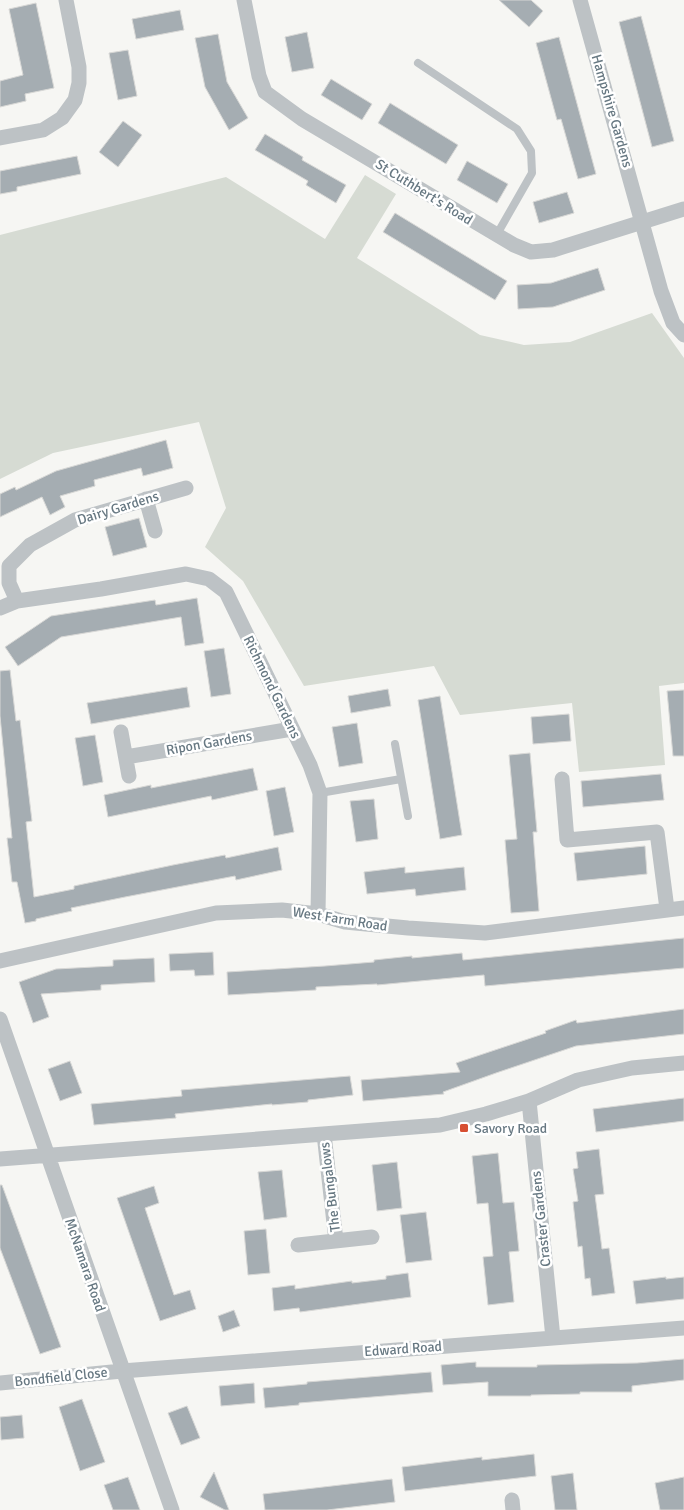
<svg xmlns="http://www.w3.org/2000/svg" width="684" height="1510" viewBox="0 0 684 1510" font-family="Signika,sans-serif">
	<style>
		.green { fill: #d6dbd3 }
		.building { fill: #a5adb2; stroke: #d8d8d6 }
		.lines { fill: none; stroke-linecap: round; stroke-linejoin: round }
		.lane { stroke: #bdc2c5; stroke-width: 8 }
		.street { stroke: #bdc2c5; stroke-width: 15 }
		.poi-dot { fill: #d74f32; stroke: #fff; stroke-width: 2 }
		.labels { text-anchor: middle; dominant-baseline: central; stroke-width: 5; stroke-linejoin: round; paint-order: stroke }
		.street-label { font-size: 14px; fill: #677882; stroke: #fff }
		.poi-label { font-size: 14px; fill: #677882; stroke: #fff; text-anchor: start }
	</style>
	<rect width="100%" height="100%" fill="#f6f6f3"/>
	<!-- green -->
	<path class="green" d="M365,175l31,19 -39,64 123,77 44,10 46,-3 82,-29 32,45v325l-25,3 6,79 -86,7 -7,-69 -112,12 -26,-49 -130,20 -61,-105 -38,-34 21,-39 -27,-86 -146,31 -53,26v-244l226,-58 99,62z"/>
	<!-- building -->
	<path class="building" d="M499,0h32l12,11 -14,16z
		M36,3l18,85 -29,6 1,7 -26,6v-26l23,-6 -14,-66z
		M180,10l4,20 -48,9 -4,-20z
		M641,16l33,125 -22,6 -33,-125z
		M307,32l7,36 -22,4 -7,-35z
		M218,34l9,48 21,36 -19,12 -24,-43 -10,-49z
		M559,37l37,137 -18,5 -17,-60 -4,1 -21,-77z
		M128,50l9,46 -19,4 -9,-47z
		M331,79l41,25 -10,16 -41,-25z
		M390,103l68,42 -12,19 -68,-41z
		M123,121l19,14 -24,32 -19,-15z
		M265,134l38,23 -1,3 44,25 -10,18 -30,-18 2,-4 -53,-31z
		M77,156l4,18 -64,13v4l-17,3v-23z
		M467,161l41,23 -11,19 -40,-23z
		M567,192l7,21 -35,10 -6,-21z
		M395,213l112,68 -12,19 -112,-68z
		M598,268l7,22 -52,17 -35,2 -1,-24 34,-2z
		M166,440l7,28 -30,8 -2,-8 -47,12 1,6 -35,10 5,11 -15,8 -8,-18 -42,20v-23l15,-7 1,3 40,-19z
		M139,518l8,29 -34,9 -8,-29z
		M197,598l7,45 -19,3 -4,-29 -120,20 -43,29 -13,-19 46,-31 104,-16 1,5z
		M224,648l7,46 -20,3 -7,-46z
		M10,670l6,51 4,-1 12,101 -6,1 8,75 40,-8v-3l99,-21 52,-10 1,3 52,-11 4,23 -46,10 -1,-4 -110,21 -54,11 1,3 -36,8v2l-11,2 -8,-41h-5l-5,-44h5l-12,-122v-45z
		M187,687l3,20 -99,17 -4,-21z
		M388,689l3,17 -40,7 -3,-17z
		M684,690v66h-11l-6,-65z
		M440,696l22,139 -22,4 -22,-139z
		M569,714l2,27 -38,3 -2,-27z
		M357,723l6,40 -24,4 -7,-40z
		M95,735l8,47 -20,4 -8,-48z
		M530,753l7,79h-4l6,79 -28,2 -6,-73 12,-1 -8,-84z
		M253,768l5,22 -46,10 -1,-4 -103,21 -4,-22 47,-10v3z
		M661,774l3,26 -81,7 -2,-26z
		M285,787l9,45 -20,4 -8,-45z
		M374,799l4,40 -22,3 -6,-41z
		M645,846l2,28 -70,7 -3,-28z
		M405,867v6l59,-6 2,23 -50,6 -1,-7 -48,5 -3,-22z
		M684,938v30l-199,18 -1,-11 -107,10v-1l-61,3v3l-88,5 -1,-23 98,-6 49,-4v-2l38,-4v2l50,-5 1,7z
		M213,952l1,23 -19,1 -1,-6 -24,1 -1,-17z
		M154,958l1,24 -54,3v5l-60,4 8,23 -16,6 -14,-41 37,-13 57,-3v-6z
		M684,1009v25l-108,12 -80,27 -53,19 1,2 -81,7 -2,-21 99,-8 -4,-9 90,-30 -1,-2 31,-11 1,3z
		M70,1061l12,32 -22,8 -12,-32z
		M350,1076l3,19 -45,5v2l-36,3v-1l-97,10 1,4 -82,7 -3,-21 91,-8 -1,-6z
		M684,1098v23l-88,11 -3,-23z
		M599,1149l5,45 -9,1 7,54 7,-1 6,45 -23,3 -2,-18 -5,1 -3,-33 -4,1 -5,-45 5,-1 -5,-32 5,-1 -2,-16z
		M498,1153l5,50 11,-1 5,49 -10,1 5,50 -26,3 -5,-48 10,-1 -5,-53 -11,1 -5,-48z
		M397,1162l5,46 -25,3 -5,-46z
		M282,1170l5,47 -23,3 -6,-48z
		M0,1185h2l59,162 -21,7 -40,-106z
		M154,1186l5,17 -14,5 29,87 16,-5 6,19 -36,12 -43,-123z
		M426,1212l6,48 -26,3 -6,-48z
		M266,1229l4,44 -22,2 -4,-44z
		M408,1273l3,24 -111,15 -1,-4 -25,3 -2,-23 23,-3v4l57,-8v2l34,-4v-3z
		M666,1277v2l18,-2v22l-48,5 -3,-23z
		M234,1310l6,16 -17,6 -5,-16z
		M684,1359v21l-52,6v6h-52v2l-49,1v1h-43v-14l-45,3 -2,-20 35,-3v5h61v-2l100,-2z
		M431,1372l2,20 -134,11v2l-34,3 -2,-20 44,-4v-2z
		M254,1383l1,20 -34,3 -2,-20z
		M82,1399l23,63 -25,9 -21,-64z
		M187,1406l13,32 -19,7 -13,-32z
		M22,1415l2,23 -23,2 -1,-23z
		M534,1454l2,22 -131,15 -3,-24 80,-10v3z
		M214,1472l15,38h-4l-25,-13z
		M573,1473l4,37h-22l-4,-34z
		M128,1477l12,33h-27l-9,-25z
		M684,1477v33h-24l-5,-27z
		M392,1479l3,23 -68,8h-62l-2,-16z"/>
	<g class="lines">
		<!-- lane -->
		<path class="lane" d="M418,63l99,66 14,22 1,22 -36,63
			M395,744l13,72
			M320,793l81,-14"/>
		<!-- street -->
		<path class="street" d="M244,0l15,76 6,16 37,27 212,126 17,7 22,-2 131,-41
			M580,0l81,291 12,32 11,12
			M0,138l43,-8 19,-12 13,-18 4,-17v-16l-13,-67
			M146,499l9,32
			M17,601l-8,-18v-17l21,-21 45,-25 111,-32
			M0,608l17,-7 84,-12 85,-15 23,5 17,13 84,173 10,28 -2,121
			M121,732l8,44
			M126,757l166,-28
			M562,779l5,61 90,-8 10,77
			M0,961l216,-48 66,-3 36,4 27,8 63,6 77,5 199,-25
			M0,1019l172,491
			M529,1101l24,237
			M324,1134l12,107
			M0,1159l440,-34 46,-11 43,-13 49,-21 54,-12 52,-5
			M298,1245l74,-8
			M0,1383l122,-12 562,-43
			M512,1500l1,10"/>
	</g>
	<!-- markers -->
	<rect class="poi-dot" x="459" y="1123" width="10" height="10" rx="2.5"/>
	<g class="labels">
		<!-- street labels -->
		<g class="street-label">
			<text transform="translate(612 111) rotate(74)">Hampshire Gardens</text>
			<text transform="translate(424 192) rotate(32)">St Cuthbert's Road</text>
			<text transform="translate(118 508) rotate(-17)">Dairy Gardens</text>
			<text transform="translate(272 687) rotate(64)">Richmond Gardens</text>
			<text transform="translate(209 743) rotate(-10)">Ripon Gardens</text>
			<text transform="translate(340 919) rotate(9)">West Farm Road</text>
			<text transform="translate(330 1187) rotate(-97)">The Bungalows</text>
			<text transform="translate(541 1219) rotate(-96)">Craster Gardens</text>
			<text transform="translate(85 1265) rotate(71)">McNamara Road</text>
			<text transform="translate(403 1349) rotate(-4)">Edward Road</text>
			<text transform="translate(61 1377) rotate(-6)">Bondfield Close</text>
		</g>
		<!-- poi labels -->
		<g class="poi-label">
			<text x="474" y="1128">Savory Road</text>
		</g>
	</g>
</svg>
